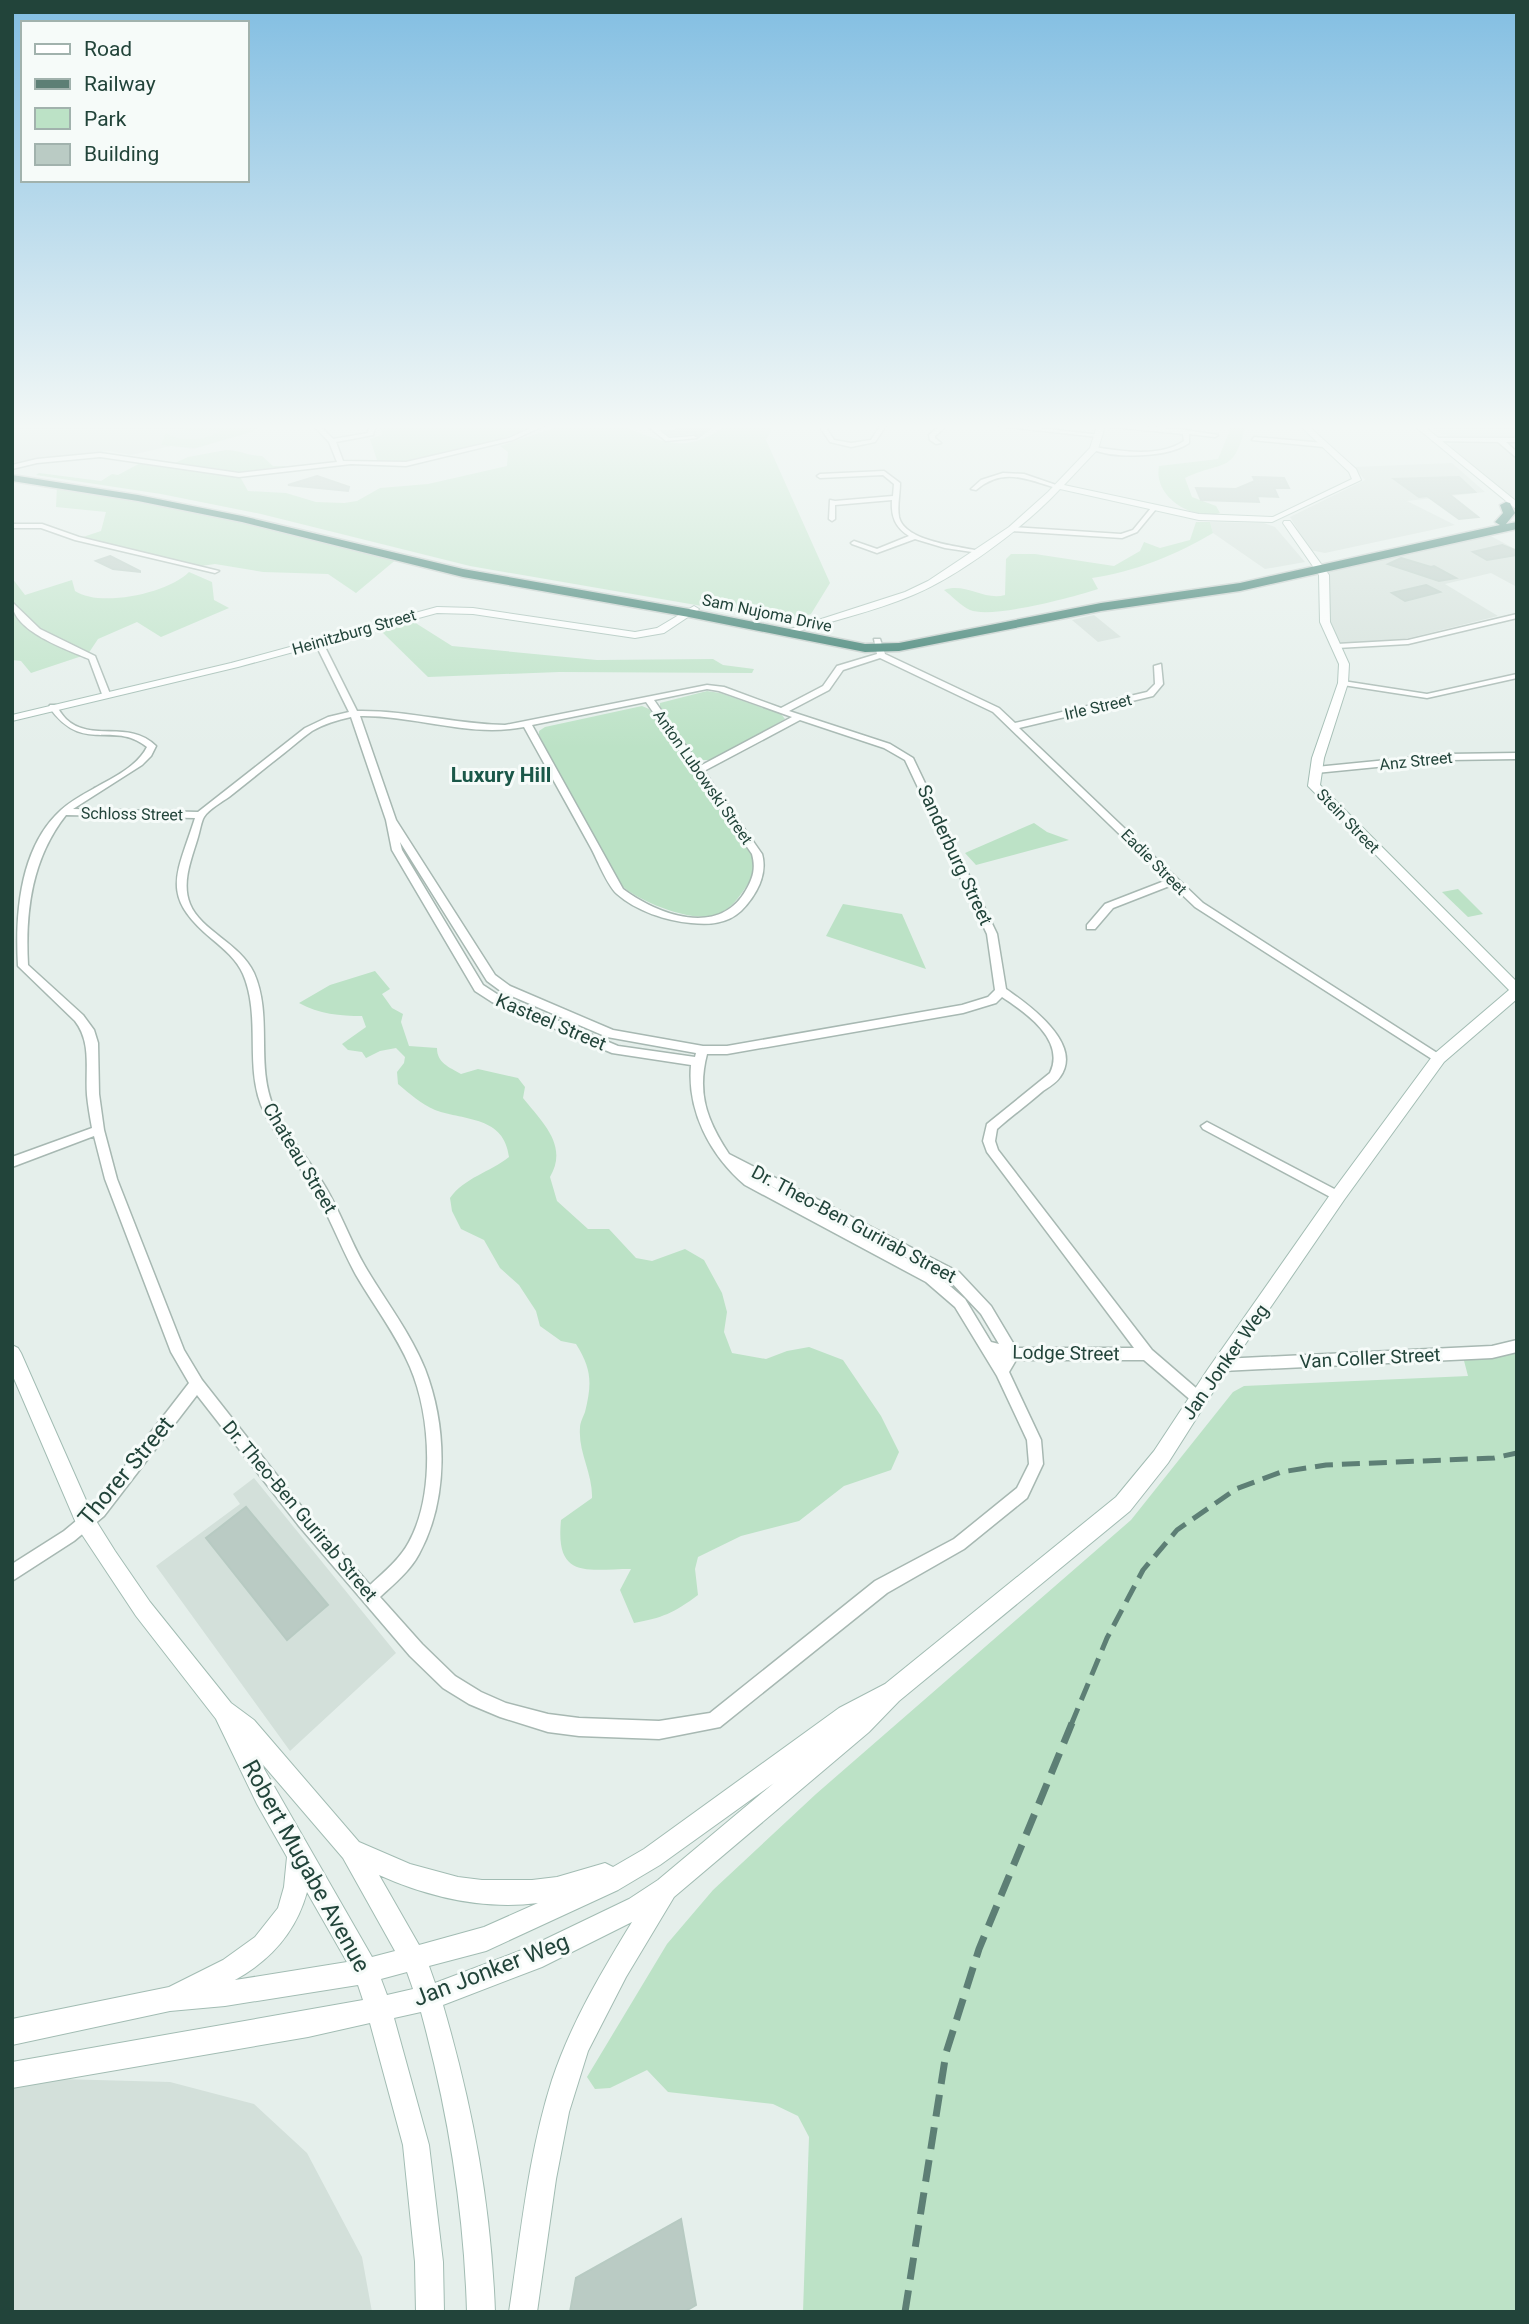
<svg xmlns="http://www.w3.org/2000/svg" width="1529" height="2324" viewBox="0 0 1529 2324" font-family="Roboto,sans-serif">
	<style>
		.built { fill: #d3e0da }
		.green { fill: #bce2c6 }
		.building { fill: #bacbc4; stroke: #b7cac2; stroke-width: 2 }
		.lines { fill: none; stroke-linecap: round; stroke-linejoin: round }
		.street-casing { stroke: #a7b8b2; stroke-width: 3 }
		.secondary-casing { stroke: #a2bcb3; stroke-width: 2 }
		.highway-casing { stroke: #c1cbc8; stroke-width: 3 }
		.street { fill: #fff; fill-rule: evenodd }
		.secondary { fill: #fff; fill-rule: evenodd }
		.highway { fill: #2b7364; fill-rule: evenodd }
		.rail-far1 { stroke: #5d7f75; stroke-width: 5; stroke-dasharray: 18 9; stroke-linecap: butt }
		.rail { stroke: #5d7f75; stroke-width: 7; stroke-dasharray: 22 11; stroke-linecap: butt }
		.labels { text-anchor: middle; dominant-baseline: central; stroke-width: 6; stroke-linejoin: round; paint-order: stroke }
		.far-street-label { font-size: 16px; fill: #22443a; stroke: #f6fbf9 }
		.street-label { font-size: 19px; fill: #22443a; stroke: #f6fbf9 }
		.far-district-label { font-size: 21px; font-weight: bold; fill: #1b5849; stroke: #f6fbf9 }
		.near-street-label { font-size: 23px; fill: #22443a; stroke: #f6fbf9 }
	</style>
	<rect width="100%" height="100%" fill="#e5efeb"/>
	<!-- built -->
	<path class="built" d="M12,423h237l4,3 -1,6 -58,17 -23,-3 -40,9 -22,-4 -97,11z
		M1427,423h90v14l-68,-1 -10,-3z
		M1453,443h39l11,3 14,14v42l-67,-56z
		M1452,463l33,29 -78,9 48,24 -130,28 -15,-3 -20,-33 75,-37 -11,-13z
		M1210,522l54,1 11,4 30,35 -40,7 -52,-36z
		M1485,533l32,17v37l-26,-14 -46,11 53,32 -105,26 -51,1 -9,-3 -6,-12 -6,-59z
		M1094,615l27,22 -23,5 -26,-22z
		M254,1478l142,175 -106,98 -134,-185 84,-62 -7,-10z
		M60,2079l110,3 84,22 53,49 55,104 10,55h-360v-226z"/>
	<!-- green -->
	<path class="green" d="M181,423h84l-13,9v-7l-2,7 -55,16 -34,-3 5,-12c13,9 41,8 54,-2l-12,-1 2,-3 -5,3h-21l5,-4z
		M379,423h164l-58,22 -80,18h-27l-8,-24 12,-4z
		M613,423c46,16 72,36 115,0h47l-9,17 64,143 -19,31 -23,7 -318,-55 -209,-52 -100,-20 -125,-19 3,-2 62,8 11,-7 6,1 26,-14 95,14 9,16 38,2 30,9 28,1 13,-2 23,-13 48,-4 79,-18 1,-14 -8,-6 57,-19z
		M1233,423h13c-12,52 -20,36 -61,55l7,19 24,9 4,7c-28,8 -67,-16 -61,-47l59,-7z
		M226,450c13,0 23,6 36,6l11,10h12l4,3 -41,4 -73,-10 13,-6z
		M57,486l129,21 212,51 -42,35 -28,-19 -65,-2 -48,-8 -21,3 -117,-28 24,-8 5,-19 -50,-5z
		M1196,522h14l3,11c-37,22 -79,39 -121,45l6,11c-24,8 -106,30 -128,21 -9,-4 -18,-14 -26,-20 21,-8 40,11 61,5l1,-36 5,-5h24l79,12 26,-15 4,-9 16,6 30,-8z
		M189,572l23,10 2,18 15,8 -68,29 -24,-15 -39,17 -10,15 -57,19 -10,-12 -9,-1v-82l13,17 47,-15 3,11c25,17 94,2 114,-19z
		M414,622l38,24 145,14 116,-1 10,6 31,4 -2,4 -193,-1 -131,5 -47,-46z
		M707,691l13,2 61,21 4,5 -71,41h-16l-38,-53v-4z
		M642,706l7,3 103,146c3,18 0,25 -11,39 -8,11 -16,19 -29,22 -25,5 -78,-16 -94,-34l-79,-147v-4l6,-4z
		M1034,823l13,9 22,8 -93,25 -11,-12z
		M1458,889l25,25 -15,3 -26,-25z
		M843,904l59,10 24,55 -100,-33z
		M375,971l15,18 -8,5 10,14 11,6 -2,8 8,24 28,2c0,15 12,19 24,26l17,-5 40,9 7,9 -2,11c18,23 46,47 27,79l7,24 31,28h21l27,29 16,3 33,-12 19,11 18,33 5,19 -3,20 8,21 34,6 21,-8 22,-4 34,13 38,56 18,36 -8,18 -47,16 -45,35 -58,15 -43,21 -3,12 3,26c-24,18 -36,23 -64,28l-14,-33 11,-21c-44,0 -76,11 -70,-49l31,-22c1,-24 -14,-46 -12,-70 0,-5 3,-11 5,-16 7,-28 7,-43 -9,-68l-15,-3 -21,-15 -4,-15 -17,-26 -19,-17 -16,-28 -23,-11 -9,-18 -2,-13c14,-20 40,-26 59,-41 -5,-41 -43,-36 -74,-47 -14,-6 -25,-16 -37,-26l-1,-12 7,-9 1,-6 -9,-9 -16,3 -14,7 -4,-6 -14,-2 -6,-6 24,-17 -4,-11c-22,0 -43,-2 -63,-13l31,-18z
		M1517,1346v966h-714l6,-175 -11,-21 -25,-12 -105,-12 -21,-22 -37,18 -15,1 -8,-12 80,-133 46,-54 103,-96 315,-274 102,-128 11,-6 224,-10 -6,-23z"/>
	<!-- building -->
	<path class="building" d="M655,423h62l-18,14 -5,-4 -24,2 -4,-2 10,-2 2,-6z
		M317,476l32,11 -1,4 -60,-6z
		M1253,477l31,1 5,10h-15l4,9 -21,-1 2,6 -58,-2 -5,-12 40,1 19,-8z
		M1459,477l16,15 -26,2 29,23 -19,2 -32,-23 -8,1 -25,-18z
		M1502,545l15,6v4l-30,5 -14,-8z
		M110,556l30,15v1l-27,-3 -17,-8z
		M1401,558l30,9 3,-1 22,12 -17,3 -51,-17z
		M1426,585l14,7 -35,9 -13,-8z
		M246,1507l82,98 -41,35 -81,-102z
		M681,2219l15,86 -12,7h-114l6,-34z"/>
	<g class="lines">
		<!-- street casing -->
		<g class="street-casing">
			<path id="street" d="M311,423h6l16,16 35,-6 2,-10h6l-3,12 -37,7 7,19 63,1 103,-24 33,-15h8l-37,17 -107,26 -55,-2 -112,13 -139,-20 -63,6 -25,6v-4l25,-6 63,-6 139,20 98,-11 -8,-20z
				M644,423h7l4,3 21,1 -2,3h-15l10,8 25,-2 3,2 -31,3z
				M820,423h6l-1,3 9,14 17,3 20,-3 11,-17h6l-13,19 -24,5 -21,-5 -11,-16z
				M943,423h7l-15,13v2l6,5 -5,1 -6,-4 -1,-5z
				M972,423h21l108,12 -3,2z
				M1100,423l86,7 32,5 -3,2 -26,-3v9c-21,15 -75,16 -98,6l3,-2c27,4 66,11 90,-6l-1,-7 -81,-8z
				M1254,437l70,6 3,2 -3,2 -72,-7z
				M1435,438h82v4h-11l11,10v6l-19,-16 -65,-1z
				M884,471l16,12c0,11 -3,23 -1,34 6,25 60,29 80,34v2l-34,-5 -30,-9 -38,14 -25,-9 -1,-1 3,-2 23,8 32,-13c-14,-9 -18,-19 -17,-36l-57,5v14l-3,2 -3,-2 1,-19 5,1 58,-5 1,-12 -11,-9 -63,3 -3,-2 3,-2z
				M1003,473l21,1 35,12 -3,2c-30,-9 -53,-21 -80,2l-5,-1 10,-9z
				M1151,508l5,1 -19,23 -15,6 -110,-7 -3,-2 3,-2 109,7 12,-4z
				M12,524h30l37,13 140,34 -4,2 -140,-33 -34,-12h-29z
				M12,602l28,27 55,27 15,38 -1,2 -7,-2 -13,-35c-23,-10 -77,-28 -77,-57z
				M1517,614v4l-109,26 -71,4 -4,-2 4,-2 71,-4z
				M874,639h6l5,15 114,54 16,15 132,-31 8,-8 -1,-18 7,-2 2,20 -10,12 -134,32 184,175 242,155 -2,3h-8l-240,-154 -23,-22 -59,23 -18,21h-8v-4l18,-21 62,-24 -174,-168 -113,-54 -37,12 -14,20 -40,21 101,33 23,14 84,176 9,55c23,16 78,55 54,88 -4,6 -11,10 -17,14 -15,13 -31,25 -46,38l-2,12 3,9 154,200 51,44 2,4 -2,4 -5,2 -5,-2 -49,-42h-128l-7,12 32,68 2,24 -16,34 -63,51 -77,44 -167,134 -61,12 -80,-3 -31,-4 -48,-15 -31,-13 -26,-16 -33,-32 -111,-130 -102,-131 -93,121 -30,25 -62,40v-17l52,-33 30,-25 95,-123 -18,-31 -66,-173 -11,-43 -82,31v-10l80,-29c-2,-11 -4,-22 -5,-33 -2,-26 5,-52 -12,-74l-57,-55c-3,-52 2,-119 43,-156 10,-9 21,-15 32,-21 19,-11 44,-22 54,-42 -35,-28 -63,9 -98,-40l1,-2h6c3,5 6,10 10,14 25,24 63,0 90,27l-5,10 -9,9 -69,44 125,3 107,-84 23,-11 21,-5 -34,-69 1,-2 7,2 34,68c50,-1 98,13 148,14l202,-40 17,2 57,21 42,-22 14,-20 40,-12zM707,689l12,2 73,26 -92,49 -46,-66zM646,702l106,152c4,14 1,24 -6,36 -27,48 -88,25 -123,-1l-91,-164zM360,716c55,-1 109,22 164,11 22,40 45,81 67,121 7,13 16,37 26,46 19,17 50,27 74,29 18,2 36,1 50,-12 15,-15 27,-36 21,-57l-58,-83 96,-51 84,28 21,12 82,174 8,56 -7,7 -26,8 -235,41h-24l-90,-16 -103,-44 -15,-11 -99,-155zM351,717l35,103 6,30 83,141 17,11 120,51 79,12c-4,46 19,90 54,120l181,97 29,25 42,69 30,64 2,24 -12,24 -63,51 -79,42 -165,132 -51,8 -80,-3 -31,-4 -42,-11 -25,-11 -26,-16 -33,-32 -42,-47c14,-13 30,-26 39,-43 30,-55 28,-128 6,-185 -15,-37 -39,-67 -59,-101 -16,-27 -26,-58 -43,-85 -15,-25 -36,-48 -49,-75 -19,-43 -1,-92 -20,-135 -14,-30 -53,-42 -64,-69 -9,-22 2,-46 8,-67 2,-6 3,-15 6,-20 5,-8 18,-15 25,-20 18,-14 36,-29 54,-43 9,-7 19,-16 29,-23 12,-7 25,-11 39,-14zM66,815l129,3c-18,57 -36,77 17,121 12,10 25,21 31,35 18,42 2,89 18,131 12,29 34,54 50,80 18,29 29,61 45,90 18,31 40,59 54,92 21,49 25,127 -1,175 -9,17 -25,30 -39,43l-61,-69 -107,-136 -18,-30 -67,-171 -13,-49 -5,-36 -1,-51 -4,-13 -11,-15 -55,-50c-3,-54 4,-107 38,-150zM400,842l87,139 15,11 105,45 89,16 -1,4 -77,-11 -118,-50 -17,-11 -81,-135zM1002,997c23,15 64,43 48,76l-63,51 -4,17 4,11 147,196h-118l-25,-42 -32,-34 -230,-118c-23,-35 -32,-61 -22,-100h20l236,-41 33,-10zM750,1175l199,105 32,34 18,30 -8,-2 -26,-43 -29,-25z
				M1517,674v4l-90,20 -84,-13 -4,-2 4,-2 84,13z
				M1517,753v6l-69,1 -132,13 -4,-3 4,-3 132,-13z
				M1207,1122l135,71 2,3 -2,3h-8l-131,-70 -2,-3z
				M1517,1340v12l-25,6 -270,13 -5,-2 -2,-4 2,-4 5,-2 270,-13z"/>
		</g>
		<!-- secondary casing -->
		<g class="secondary-casing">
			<path id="secondary" d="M1098,423h8l-8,26 -34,36 135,29 74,3 79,-38 -3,-7 -52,-49h8l51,46 5,11 -89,42 -73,-2 -139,-31c-34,37 -101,87 -147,106 -40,17 -83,26 -123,39l-9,-2 124,-40 23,-11 81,-54 39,-35 42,-44z
				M1411,423h9l97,79v8z
				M1284,521h6l39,54 1,47 19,42 -1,19 -24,75 -4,27 197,197v17l-73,63 -100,138 -124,181 -52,82 -38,48 -231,190 -30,31 -195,165 -48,80 -38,74 -19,61 -13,67 -19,133h-28c12,-78 19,-157 43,-232 19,-57 49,-107 80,-158l-90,45 -99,38c30,103 48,199 52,307h-28c-3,-103 -19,-201 -46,-300l-27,6 35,127 14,117 1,50h-28l-1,-50 -12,-117 -33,-122 -62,14 -296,51v-26l351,-62 -5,-15 -133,21 -55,5 -158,34v-26l157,-32 54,-27 32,-23 23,-29 6,-21 3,-30 -30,-53 -41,-85 -80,-103 -57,-86 -67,-156v-29l6,3 3,5 72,163 22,35 35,51 81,101 23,17 105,122 51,22 48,13 24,3h50l25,-3 48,-14 8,4 31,-18 195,-141 46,-24 231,-187 38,-46 54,-82 124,-177 102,-138 75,-64 -201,-204 4,-28 26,-75 1,-19 -19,-42 -1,-47 -36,-52zM259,1760l84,98 52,93 -23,6zM774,1783l-116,97 -29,19 -102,49 -92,35 -6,-17 57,-15 132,-61 42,-25zM379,1875c49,22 105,35 159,28l-54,24 -65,18zM307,1892l40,70 -112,18c36,-20 61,-48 72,-88zM407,1972l6,17 -26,6 -6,-16z
				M694,606l5,3 -2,2 -33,22 -29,5 -162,-24 -36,-1 -199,54 -226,54v-6l219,-52 206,-56 36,1 162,24 22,-4z"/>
		</g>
		<!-- highway casing -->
		<g class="highway-casing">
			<path id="highway" d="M12,475l126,20 104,21 221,53 226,40 176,35 34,-1 202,-40 139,-20 260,-58 -5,-3 8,-9 -3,-8 6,-3 4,1 5,10 -9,11 11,-2v7l-277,62 -139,20 -202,40 -34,1 -176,-35 -226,-40 -221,-55 -104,-21 -126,-20z"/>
		</g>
		<!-- street -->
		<use href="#street" class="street"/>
		<!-- secondary -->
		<use href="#secondary" class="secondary"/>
		<!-- highway -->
		<use href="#highway" class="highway"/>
		<!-- rail-far1 -->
		<path class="rail-far1" d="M1071,1725l36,-87 36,-68 34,-40 59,-41 45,-17 45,-7 168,-7 23,-5"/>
		<!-- rail -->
		<path class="rail" d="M905,2312l41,-259 33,-104 93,-226"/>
	</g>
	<!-- sky -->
	<linearGradient id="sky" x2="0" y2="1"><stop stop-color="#82bee2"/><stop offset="0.57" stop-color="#f3f8f6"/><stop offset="1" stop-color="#f3f8f6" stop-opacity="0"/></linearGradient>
	<rect width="1529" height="748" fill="url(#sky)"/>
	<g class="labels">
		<!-- far-street labels -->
		<g class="far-street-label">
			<text transform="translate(767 613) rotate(12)">Sam Nujoma Drive</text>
			<text transform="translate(354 632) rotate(-16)">Heinitzburg Street</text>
			<text transform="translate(1098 707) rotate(-13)">Irle Street</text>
			<text transform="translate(1416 761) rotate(-6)">Anz Street</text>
			<text transform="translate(703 777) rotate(55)">Anton Lubowski Street</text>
			<text transform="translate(132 814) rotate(1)">Schloss Street</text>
			<text transform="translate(1348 821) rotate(46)">Stein Street</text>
			<text transform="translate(1154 862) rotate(45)">Eadie Street</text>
		</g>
		<!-- street labels -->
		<g class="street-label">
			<text transform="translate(955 855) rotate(65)">Sanderburg Street</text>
			<text transform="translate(551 1022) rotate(23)">Kasteel Street</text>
			<text transform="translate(300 1158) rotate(59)">Chateau Street</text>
			<text transform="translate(854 1224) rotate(28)">Dr. Theo-Ben Gurirab Street</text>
			<text transform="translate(1066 1353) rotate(1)">Lodge Street</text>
			<text transform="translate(1370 1358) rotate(-3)">Van Coller Street</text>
			<text transform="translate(1225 1362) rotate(-55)">Jan Jonker Weg</text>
			<text transform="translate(300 1511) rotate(50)">Dr. Theo-Ben Gurirab Street</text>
		</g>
		<!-- far-district labels -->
		<g class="far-district-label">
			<text x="501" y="775">Luxury Hill</text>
		</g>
		<!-- near-street labels -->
		<g class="near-street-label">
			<text transform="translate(126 1471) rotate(-50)">Thorer Street</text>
			<text transform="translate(306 1866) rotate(61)">Robert Mugabe Avenue</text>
			<text transform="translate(491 1970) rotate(-21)">Jan Jonker Weg</text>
		</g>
	</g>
	<!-- border -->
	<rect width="1529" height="2324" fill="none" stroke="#22443a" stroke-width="28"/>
	<!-- legend -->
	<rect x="21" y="21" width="228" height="161" fill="#f6fbf9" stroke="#a1b2ad" stroke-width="2"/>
	<rect x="35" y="44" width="35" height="10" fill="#ffffff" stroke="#a1b2ad" stroke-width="2"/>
	<text x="84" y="56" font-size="21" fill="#22443a">Road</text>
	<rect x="35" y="79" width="35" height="10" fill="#5d7f75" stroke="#a1b2ad" stroke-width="2"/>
	<text x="84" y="91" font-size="21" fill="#22443a">Railway</text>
	<rect x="35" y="108" width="35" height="21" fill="#bce2c6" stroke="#a1b2ad" stroke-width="2"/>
	<text x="84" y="126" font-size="21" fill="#22443a">Park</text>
	<rect x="35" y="144" width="35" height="21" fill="#bacbc4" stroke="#a1b2ad" stroke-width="2"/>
	<text x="84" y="161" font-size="21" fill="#22443a">Building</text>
</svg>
